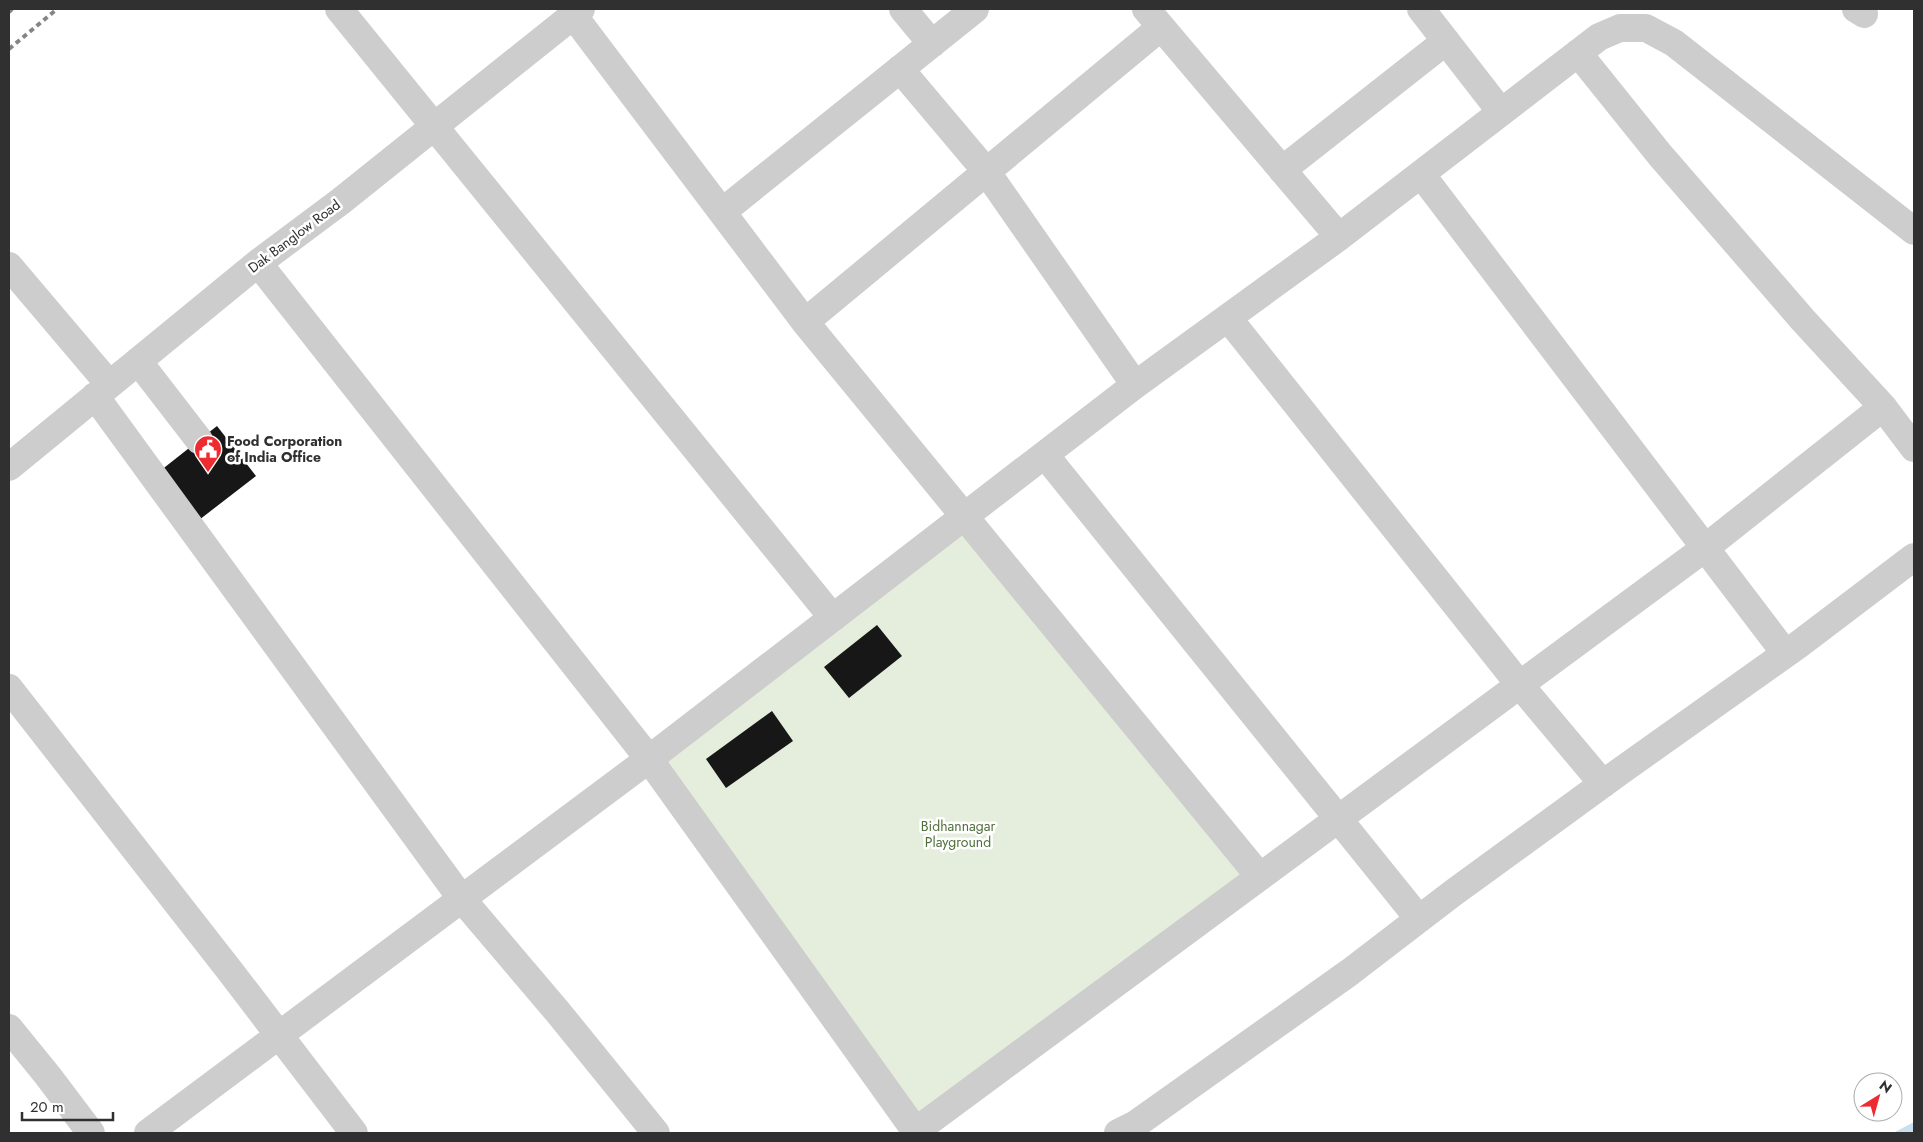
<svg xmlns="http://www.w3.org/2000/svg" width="1923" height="1142" viewBox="0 0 1923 1142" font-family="Jost,sans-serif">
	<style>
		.green { fill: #e5eedd }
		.water { fill: #c9deee }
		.building { fill: #171717 }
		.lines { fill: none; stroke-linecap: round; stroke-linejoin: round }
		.minor { stroke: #cdcdcd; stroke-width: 28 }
		.rail { stroke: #858585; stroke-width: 4; stroke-dasharray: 5 4; stroke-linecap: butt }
		.labels { text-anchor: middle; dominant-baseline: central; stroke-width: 5; stroke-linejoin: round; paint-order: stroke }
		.street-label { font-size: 14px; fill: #303030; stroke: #fff }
		.poi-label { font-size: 14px; font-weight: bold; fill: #303030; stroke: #fff; text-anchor: start }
		.park-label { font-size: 14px; fill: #506e3a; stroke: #fff }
	</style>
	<rect width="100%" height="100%" fill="#fff"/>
	<!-- green -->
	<path class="green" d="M965,517l295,360 -344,254 -267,-372z"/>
	<!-- water -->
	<path class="water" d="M1914,1122v11l-19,-1z"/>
	<!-- building -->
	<path class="building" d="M217,426l39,50 -57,44 -39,-49z
		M877,625l25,31 -53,42 -25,-31z
		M772,711l21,30 -67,47 -20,-29z"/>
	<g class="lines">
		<!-- minor -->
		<path class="minor" d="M339,9l494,609
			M903,9l29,35
			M1146,9l193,228
			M1421,9l80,103
			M1856,9l8,5
			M573,15l232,307 455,555
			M1578,53l82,102 143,165 80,87 31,41
			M900,69l86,102 149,214
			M1282,170l164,-129
			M1421,174l364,479
			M722,212l253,-203
			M258,263l391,496 268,374
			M9,266l100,118
			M1228,318l291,366 84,100
			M805,322l356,-295
			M138,361l61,79
			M95,396l366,502 96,113 99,122
			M1045,455l374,464
			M9,467l249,-204 83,-62 240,-192
			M9,688l221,283 124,162
			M9,1028l39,48 43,57
			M148,1133l501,-374 486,-374 204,-148 260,-200 21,-9h26l28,15 240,188
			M913,1133l792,-585 178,-141
			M1118,1133l18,-9 214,-152 103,-79 169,-123 176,-125 116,-88"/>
		<!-- rail -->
		<path class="rail" d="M9,12l3,-3
			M9,49l48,-40"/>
	</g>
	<!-- icons -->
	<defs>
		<g id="civic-pin" transform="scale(1.4375)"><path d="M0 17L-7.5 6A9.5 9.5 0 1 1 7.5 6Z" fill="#ee2b30" stroke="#fff"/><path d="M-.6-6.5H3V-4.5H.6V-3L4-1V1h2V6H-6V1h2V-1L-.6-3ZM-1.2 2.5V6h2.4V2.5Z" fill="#fff"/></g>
	</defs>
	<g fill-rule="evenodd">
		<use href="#civic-pin" x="208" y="449"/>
	</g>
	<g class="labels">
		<!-- street labels -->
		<g class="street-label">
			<text transform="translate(294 236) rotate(-37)">Dak Banglow Road</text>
		</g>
		<!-- poi labels -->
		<g class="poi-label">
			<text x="227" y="441">Food Corporation<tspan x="227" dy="16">of India Office</tspan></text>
		</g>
		<!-- park labels -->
		<g class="park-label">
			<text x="958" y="826">Bidhannagar<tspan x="958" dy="16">Playground</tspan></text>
		</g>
	</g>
	<!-- border -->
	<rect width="1923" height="1142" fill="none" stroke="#303030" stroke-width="20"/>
	<!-- north arrow -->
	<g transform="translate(1878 1097) rotate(37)"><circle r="24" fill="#ffffff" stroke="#acacac"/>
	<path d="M0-4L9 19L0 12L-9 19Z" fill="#ee2b30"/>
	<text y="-8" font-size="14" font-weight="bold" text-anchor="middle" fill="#303030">N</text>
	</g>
	<!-- scale -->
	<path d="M22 1112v8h91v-8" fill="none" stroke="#303030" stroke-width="2.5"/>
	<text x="30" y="1112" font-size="15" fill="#303030" stroke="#ffffff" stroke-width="4" paint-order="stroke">20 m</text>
</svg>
